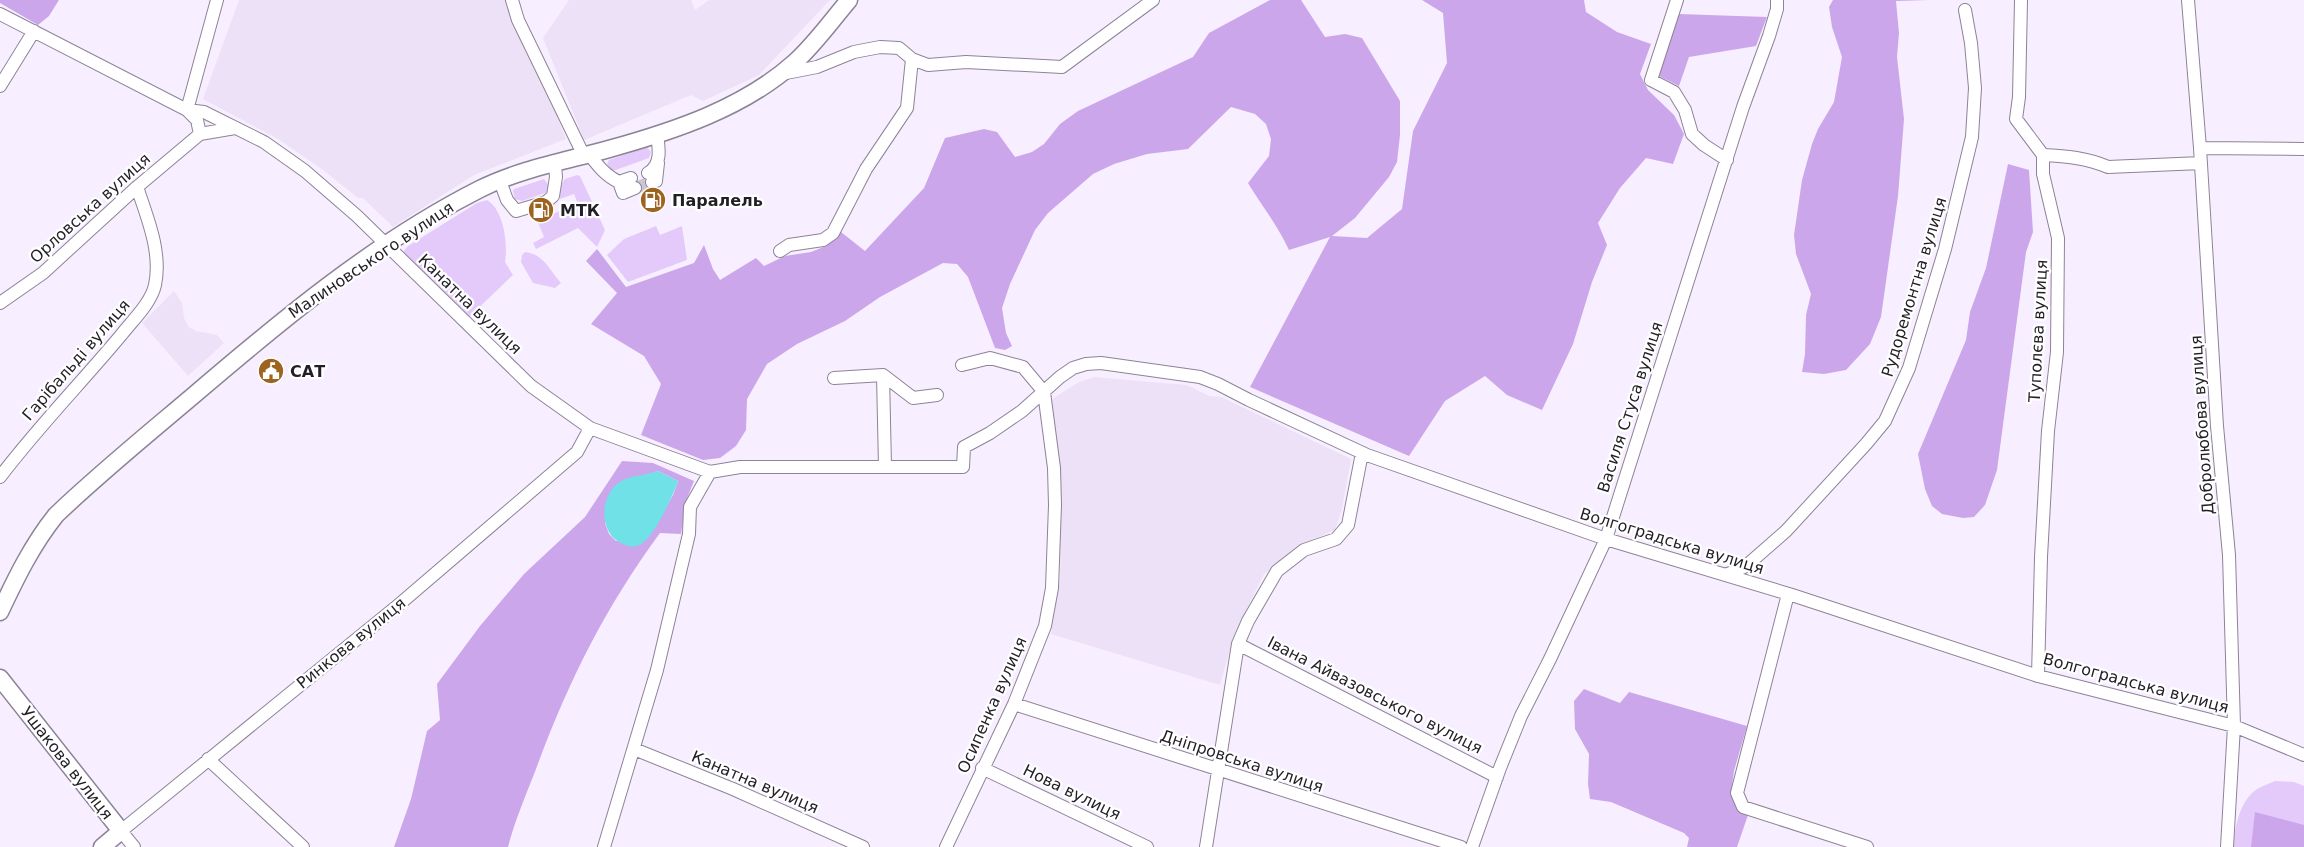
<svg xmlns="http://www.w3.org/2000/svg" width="2304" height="847" viewBox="0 0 2304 847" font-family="'DejaVu Sans',sans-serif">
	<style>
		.built { fill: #ede1f7 }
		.green { fill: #e4cafb }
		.forest { fill: #cca6eb; fill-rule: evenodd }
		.water { fill: #70e1e7 }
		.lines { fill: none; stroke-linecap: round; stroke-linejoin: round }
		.street-tunnel { stroke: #ccc5d3; stroke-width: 12; stroke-dasharray: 12 6; stroke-linecap: butt }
		.street-casing { stroke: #8d8396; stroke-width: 14 }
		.secondary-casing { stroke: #8d8396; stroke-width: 19 }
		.street { stroke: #fff; stroke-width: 12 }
		.secondary { stroke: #fff; stroke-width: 16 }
		.labels { text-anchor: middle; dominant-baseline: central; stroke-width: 4.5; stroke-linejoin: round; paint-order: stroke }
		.poi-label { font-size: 16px; font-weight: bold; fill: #211e25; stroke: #fff; text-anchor: start }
		.street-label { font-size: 16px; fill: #211e25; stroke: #fff }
	</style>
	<rect width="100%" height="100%" fill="#f7efff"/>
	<!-- built -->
	<path class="built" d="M239,0h267l23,55 9,12 28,72 -92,36 -81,52 -30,-29h-5l-35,-28 -45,-31 -75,-40z
		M569,0h122l4,10 14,-10h121l-71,75 -56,26 -12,-6 -107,45 -41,-102z
		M174,291l8,12 2,15 5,9 7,4 21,4 7,8 -36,33 -46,-53z
		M1094,377l93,8 22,11 12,1 130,62 -9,50 -7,21 -33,14 -38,30 -17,34 -17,42 -10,35 -169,-51 9,-55 1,-71 -2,-44 -8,-64 26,-17z"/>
	<!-- green -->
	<path class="green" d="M647,147l4,5 -2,6 -36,13 -6,-7 2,-4z
		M577,175l3,1 25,54 -8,17 -19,-19 -42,21 -3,-6 11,-6 -7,-17 41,-16 -4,-10 -14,5 -1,-11 6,-9z
		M544,179l6,8 -2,5 -26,9 -7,-2 -2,-8 1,-2z
		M487,200c17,10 21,44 18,62l8,13 -47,45 -63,-68 5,-6 69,-43z
		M656,226l4,9 22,-9 5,34 -59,22 -21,-27 17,-16z
		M525,252c19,2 25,19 36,31l-6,5 -22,-5 -12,-21 1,-7z
		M2275,781l19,1 10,4v61h-71c2,-19 6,-46 24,-58 5,-3 12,-5 18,-8z"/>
	<!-- forest -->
	<path class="forest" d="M0,0h59l-10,16 -11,9 -38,-22z
		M1270,0h31l24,37 20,-3 17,4 38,63v34l-3,27 -8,15 -34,41 -23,18 35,2 35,-29 11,-78 34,-68 -4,-50 -21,-13h162l2,12 31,20 34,12 -11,30 8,16 26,25 10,19 -11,30 -27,-6 -26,30 -22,35 9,22 -15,37 -19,62 -31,66 -35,-15 -22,-19 -40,25 -36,55 -159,-69 80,-150 -41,13c-11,-24 -27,-44 -41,-67l21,-27 2,-17 -5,-15 -11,-10 -24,-7 -43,42 -41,5 -33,10 -21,10 -45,39 -13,17 -25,54 -8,24 4,25 6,13 -7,4 -10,-2 -27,-71 -11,-13 -14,-1 -63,34 -35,24 -48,23 -30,20 -20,35 -1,31 -10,16 -16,12 -17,2 -62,-25 20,-51 -17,-28 -53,-32 26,-31 -31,-32 11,-12 29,38 68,-24 10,-18 9,24 7,11 36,-22 8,8 21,-10 26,-4 15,-6 15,-14 24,19 59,-63 21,-50 39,-9 13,3 18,25 17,-5 12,-8 16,-20 18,-13 115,-54 16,-24z
		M1833,0h95l-32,1 3,32 -2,24 7,62 -6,77 -17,121 -11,27 -24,26 -22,4 -22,-2 3,-18 1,-39 5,-21 -15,-40 -2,-19 8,-55 10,-36 6,-15 16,-27 8,-45 -10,-30 -3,-20z
		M1679,14l88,3 -11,29 -67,11 -10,29 -22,-11z
		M2008,164l21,6 4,62 -7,20 -29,218 -12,35 -11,12 -11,1 -21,-4 -10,-8 -7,-17 -7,-35 48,-114 4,-28 16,-44z
		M622,461l31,2 41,18 -8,20 -5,33 -21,-1c-55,75 -92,149 -124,236 -10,26 -21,51 -28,78h-114l17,-48 16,-68 13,-11 -3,-36 43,-58 44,-52 61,-57zM658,471l20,10 -5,14 -23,40 -34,6 -7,-7 -4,-11 42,-48z
		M1584,689l36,14 9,-11 118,34 -13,45 -3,22 7,18 10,4 -11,32h-50l2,-9 -5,-5 -73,-31 -21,-3 -2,-15 1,-30 -14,-25 -1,-28z
		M2255,812l49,13v22h-53z"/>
	<!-- water -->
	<path class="water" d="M658,471l20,10c-5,15 -24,56 -37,63 -7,4 -11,3 -18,0 -24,-9 -24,-46 -5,-61 11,-8 27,-7 40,-12z"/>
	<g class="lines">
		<!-- street-tunnel -->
		<path class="street-tunnel" d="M635,188l17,-6"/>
		<!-- street casing -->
		<g class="street-casing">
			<path id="street" d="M512,0l6,20 66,136
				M1677,0l-26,80 23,12 11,18 7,24 12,11 23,15
				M2021,0l-2,97 -3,22 27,36v19l15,64 -1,114 -9,79 -7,126 -3,119
				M2188,0l12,148 17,278 12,129 5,171 -7,121
				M0,14l187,96 17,2 60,30 41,29 52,45 174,170 59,42 120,44 30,-5h223l1,-20 26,-14 32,-22 38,-34 13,-9 13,-4 15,-1 99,14 18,7 31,16 118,55 239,84 186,56 246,81 196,50 70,29
				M781,74l36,-7 37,-15 26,-5 19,1 13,11 16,6 38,-3 96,5 91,-67
				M0,86l34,-55
				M200,134l35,-6
				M2200,148l104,1
				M589,154c9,12 17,22 30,28l12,-4
				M2043,155c23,1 44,3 65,12l93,-4
				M648,173c14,-8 11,-25 9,-38
				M500,181l7,19 9,11 30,-9 7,-6 3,-19 -1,-13
				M619,182l4,11 12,-5
				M652,182l4,-1 2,-18
				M780,251l9,-6 34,-5 10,-7 33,-64 41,-61 5,-49
				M0,303l43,-30 94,-86 63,-53 -3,-14 -10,-10 30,-110
				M962,365l28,-7 33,9 21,25
				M883,375l2,92
				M834,378l49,-3 30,23 24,-3
				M0,477c38,-50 82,-95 122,-143 11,-14 29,-31 33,-49 7,-33 -8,-68 -18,-98
				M1726,575l20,-9 40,-35 80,-87 19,-23 24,-53 36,-119 27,-112 3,-49 -4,-45 -6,-33
				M1788,594l-51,199 6,14 124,40
				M1238,644l259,133
				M1014,704l447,143
				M634,749l99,40 130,58
				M208,759l95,88
				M982,768l165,79
				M134,847l-13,-16 274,-223 182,-156 13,-24
				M604,847l53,-177 32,-136 1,-27 20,-35
				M946,847l68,-143 31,-78 7,-38 3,-83 -1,-37 -10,-76
				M1206,847l32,-203 10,-23 29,-50 27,-21 32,-11 12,-14 14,-72
				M1472,847l28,-79 21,-52 29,-57 56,-120 137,-432 26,-71 8,-27v-9"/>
		</g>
		<!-- secondary casing -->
		<g class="secondary-casing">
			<path id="secondary" d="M0,612c16,-34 32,-67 56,-97 44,-42 92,-81 138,-120 89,-76 181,-153 286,-206 40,-20 86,-28 129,-40 65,-18 135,-41 186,-87 20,-18 37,-42 54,-62
				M0,678l121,153 -19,16"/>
		</g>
		<!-- street -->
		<use href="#street" class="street"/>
		<!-- secondary -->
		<use href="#secondary" class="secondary"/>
	</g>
	<!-- icons -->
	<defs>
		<g id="fuel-disc" transform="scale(1.35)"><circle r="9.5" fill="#9c641f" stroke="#fff"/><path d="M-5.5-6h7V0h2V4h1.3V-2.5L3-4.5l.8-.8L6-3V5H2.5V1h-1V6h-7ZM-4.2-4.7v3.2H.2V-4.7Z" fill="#fff"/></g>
		<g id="civic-disc" transform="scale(1.35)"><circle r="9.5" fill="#9c641f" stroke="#fff"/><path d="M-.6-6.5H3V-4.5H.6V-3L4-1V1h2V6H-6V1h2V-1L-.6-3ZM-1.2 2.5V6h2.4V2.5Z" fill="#fff"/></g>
	</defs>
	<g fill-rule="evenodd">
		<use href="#fuel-disc" x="653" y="200"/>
		<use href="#fuel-disc" x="541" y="210"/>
		<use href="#civic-disc" x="271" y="371"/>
	</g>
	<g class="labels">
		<!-- poi labels -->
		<g class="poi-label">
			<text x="672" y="200">Паралель</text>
			<text x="560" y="210">МТК</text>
			<text x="290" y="371">САТ</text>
		</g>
		<!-- street labels -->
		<g class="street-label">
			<text transform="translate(90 208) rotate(-42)">Орловська вулиця</text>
			<text transform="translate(371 260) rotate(-34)">Малиновського вулиця</text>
			<text transform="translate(1914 287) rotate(-73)">Рудоремонтна вулиця</text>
			<text transform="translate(470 304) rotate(44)">Канатна вулиця</text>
			<text transform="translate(2038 331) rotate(-87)">Туполєва вулиця</text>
			<text transform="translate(76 360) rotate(-49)">Гарібальді вулиця</text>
			<text transform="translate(1630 407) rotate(-72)">Василя Стуса вулиця</text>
			<text transform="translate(2202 425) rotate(-94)">Добролюбова вулиця</text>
			<text transform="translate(1672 541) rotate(17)">Волгоградська вулиця</text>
			<text transform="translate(351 643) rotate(-39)">Ринкова вулиця</text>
			<text transform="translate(2136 683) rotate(15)">Волгоградська вулиця</text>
			<text transform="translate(1375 695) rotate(27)">Івана Айвазовського вулиця</text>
			<text transform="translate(992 705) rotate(-66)">Осипенка вулиця</text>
			<text transform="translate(1242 761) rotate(18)">Дніпровська вулиця</text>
			<text transform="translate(67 763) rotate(52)">Ушакова вулиця</text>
			<text transform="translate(755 782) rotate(23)">Канатна вулиця</text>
			<text transform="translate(1072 792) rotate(26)">Нова вулиця</text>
		</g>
	</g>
</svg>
